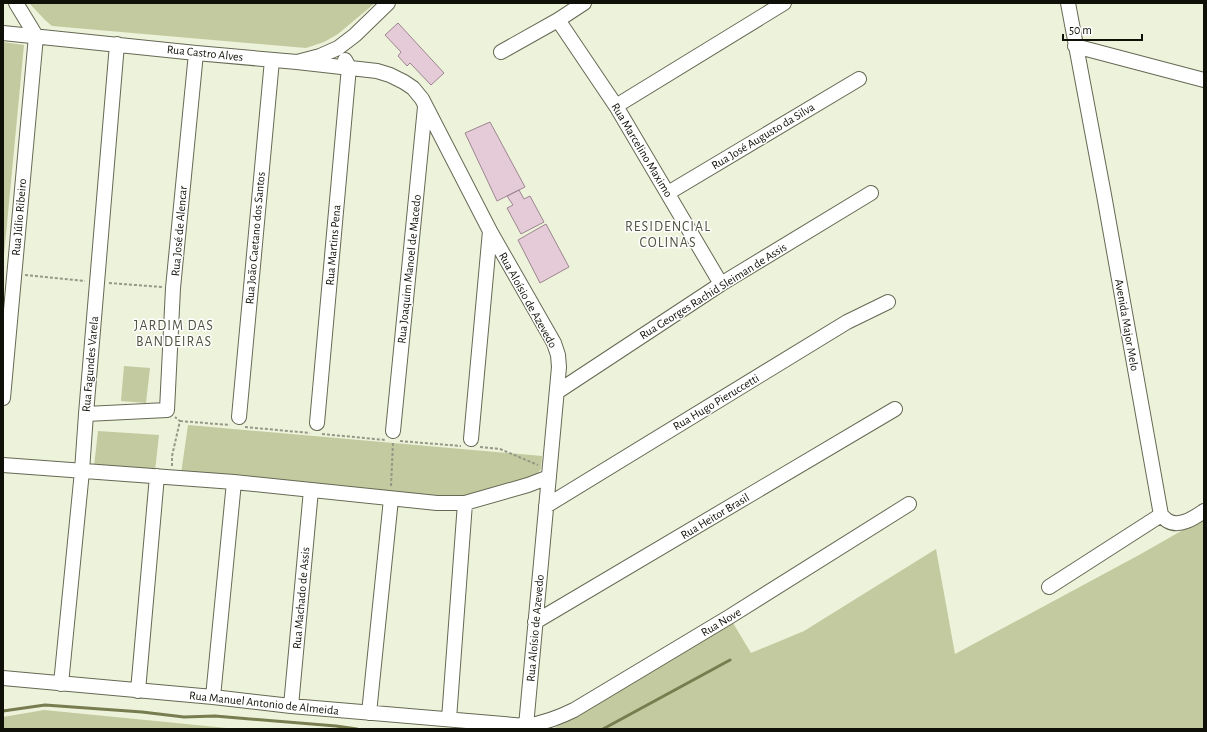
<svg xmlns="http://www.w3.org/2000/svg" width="1207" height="732" viewBox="0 0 1207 732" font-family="'Alegreya Sans',sans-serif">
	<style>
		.green { fill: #c3ca9f }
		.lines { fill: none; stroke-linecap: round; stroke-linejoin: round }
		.stream { stroke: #777d4e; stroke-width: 3 }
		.building { fill: #e4cbd7; stroke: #9c8590 }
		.minor-casing { stroke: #656954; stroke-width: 16 }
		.path { stroke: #949886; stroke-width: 2; stroke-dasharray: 3 2; stroke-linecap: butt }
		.minor { stroke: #fff; stroke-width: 14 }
		.labels { text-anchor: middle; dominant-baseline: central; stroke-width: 3; stroke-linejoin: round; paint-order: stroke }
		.street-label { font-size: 12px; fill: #0f1008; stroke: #fff }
		.quarter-label { font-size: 14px; letter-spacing: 1px; fill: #4f533f; stroke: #fff }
	</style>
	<rect width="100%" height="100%" fill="#edf2da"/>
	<!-- green -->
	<path class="green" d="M29,3h346l-37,31 -14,8 -18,6 -254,-22 -7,-6z
		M3,42l21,3 -21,221z
		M124,366l26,2 -4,35 -25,-2z
		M188,425l354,31 -1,13 -6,8 -60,19 -28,4 -266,-26z
		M98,431l61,4 -4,36 -61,-5z
		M1204,518v211h-651l180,-106 18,30 53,-22 132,-82 19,105 184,-99z
		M44,710l193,19h-234v-12z"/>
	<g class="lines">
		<!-- stream -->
		<path class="stream" d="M3,711l42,-6 97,7 42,5 31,-1 121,10 21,3
			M603,729l127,-69"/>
	</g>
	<!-- building -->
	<path class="building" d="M398,23l46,50 -13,12 -21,-22 -3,3 -9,-10 3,-4 -16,-17z
		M490,122l35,65 -28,14 -32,-68z
		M519,190l5,9 6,-3 14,26 -23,12 -14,-26 6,-3 -6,-9z
		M546,224l23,43 -29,16 -22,-43z"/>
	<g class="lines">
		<!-- minor casing -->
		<g class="minor-casing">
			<path id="minor" d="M16,3l20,33
				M558,20l58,86 105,178
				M3,33l193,20 101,9 23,-6 18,-8 17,-13 33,-32
				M1075,46l129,34
				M501,52l57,-32 26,-17
				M297,62l80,9 13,4 14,7 9,6 9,11 68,132 64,112 4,12 1,12 -33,359
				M616,106l168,-103
				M668,193l191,-114
				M557,392l164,-108 150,-91
				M3,398l33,-362
				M86,414l81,-4 6,-122 23,-235
				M239,417l33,-357
				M317,423l32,-356 -4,-7
				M393,431l32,-324
				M471,439l19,-208
				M3,465l231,17 203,21h28l63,-18 21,-8
				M546,506l301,-184 41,-20
				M1161,515c2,2 5,5 7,6 12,7 27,-4 36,-10
				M1049,587l112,-72 -57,-320 -36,-192
				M535,622l360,-213
				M3,678l210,19 78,9 235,20c18,-3 32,-8 48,-16l155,-93 180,-113
				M61,684l21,-213 4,-57 31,-370
				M138,691l19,-215
				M213,697l21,-215
				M291,706l20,-216
				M369,713l22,-214
				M449,719l16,-216"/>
		</g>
		<!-- path -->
		<path class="path" d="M25,275l60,6
			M109,283l53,4
			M180,421l50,4
			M245,427l65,6
			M322,434l64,6
			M400,441l61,5
			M480,447l20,2 38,16
			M172,466v-10l8,-35 -5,-4
			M391,486l2,-44"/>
		<!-- minor -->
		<use href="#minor" class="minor"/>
	</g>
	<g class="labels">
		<!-- street labels -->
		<g class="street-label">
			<text transform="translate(205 53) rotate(6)">Rua Castro Alves</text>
			<text transform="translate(763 136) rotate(-31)">Rua José Augusto da Silva</text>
			<text transform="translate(642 150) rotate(59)">Rua Marcelino Maximo</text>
			<text transform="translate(19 217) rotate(-85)">Rua Júlio Ribeiro</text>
			<text transform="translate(179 231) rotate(-85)">Rua José de Alencar</text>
			<text transform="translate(255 238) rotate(-85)">Rua João Caetano dos Santos</text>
			<text transform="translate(333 245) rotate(-85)">Rua Martins Pena</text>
			<text transform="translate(409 269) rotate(-84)">Rua Joaquim Manoel de Macedo</text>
			<text transform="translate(713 291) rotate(-32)">Rua Georges Rachid Sleiman de Assis</text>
			<text transform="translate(528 300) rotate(61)">Rua Aloísio de Azevedo</text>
			<text transform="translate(1127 325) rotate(80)">Avenida Major Melo</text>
			<text transform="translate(90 364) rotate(-85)">Rua Fagundes Varela</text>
			<text transform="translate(716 402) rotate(-31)">Rua Hugo Pieruccetti</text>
			<text transform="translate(715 516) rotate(-31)">Rua Heitor Brasil</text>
			<text transform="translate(301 598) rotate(-85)">Rua Machado de Assis</text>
			<text transform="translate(721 622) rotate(-31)">Rua Nove</text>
			<text transform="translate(535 628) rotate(-85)">Rua Aloísio de Azevedo</text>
			<text transform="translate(264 703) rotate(6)">Rua Manuel Antonio de Almeida</text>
		</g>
		<!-- quarter labels -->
		<g class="quarter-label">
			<text x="668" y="227">RESIDENCIAL<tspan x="668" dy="16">COLINAS</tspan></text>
			<text x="174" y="326">JARDIM DAS<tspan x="174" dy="16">BANDEIRAS</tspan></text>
		</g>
	</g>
	<!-- border -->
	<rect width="1207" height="732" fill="none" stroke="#0f1008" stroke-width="8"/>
	<!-- scale -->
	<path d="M1063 34v6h79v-6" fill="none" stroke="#0f1008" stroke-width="2"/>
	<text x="1069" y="34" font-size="12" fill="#0f1008" stroke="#ffffff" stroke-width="3" paint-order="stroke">50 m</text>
</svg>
